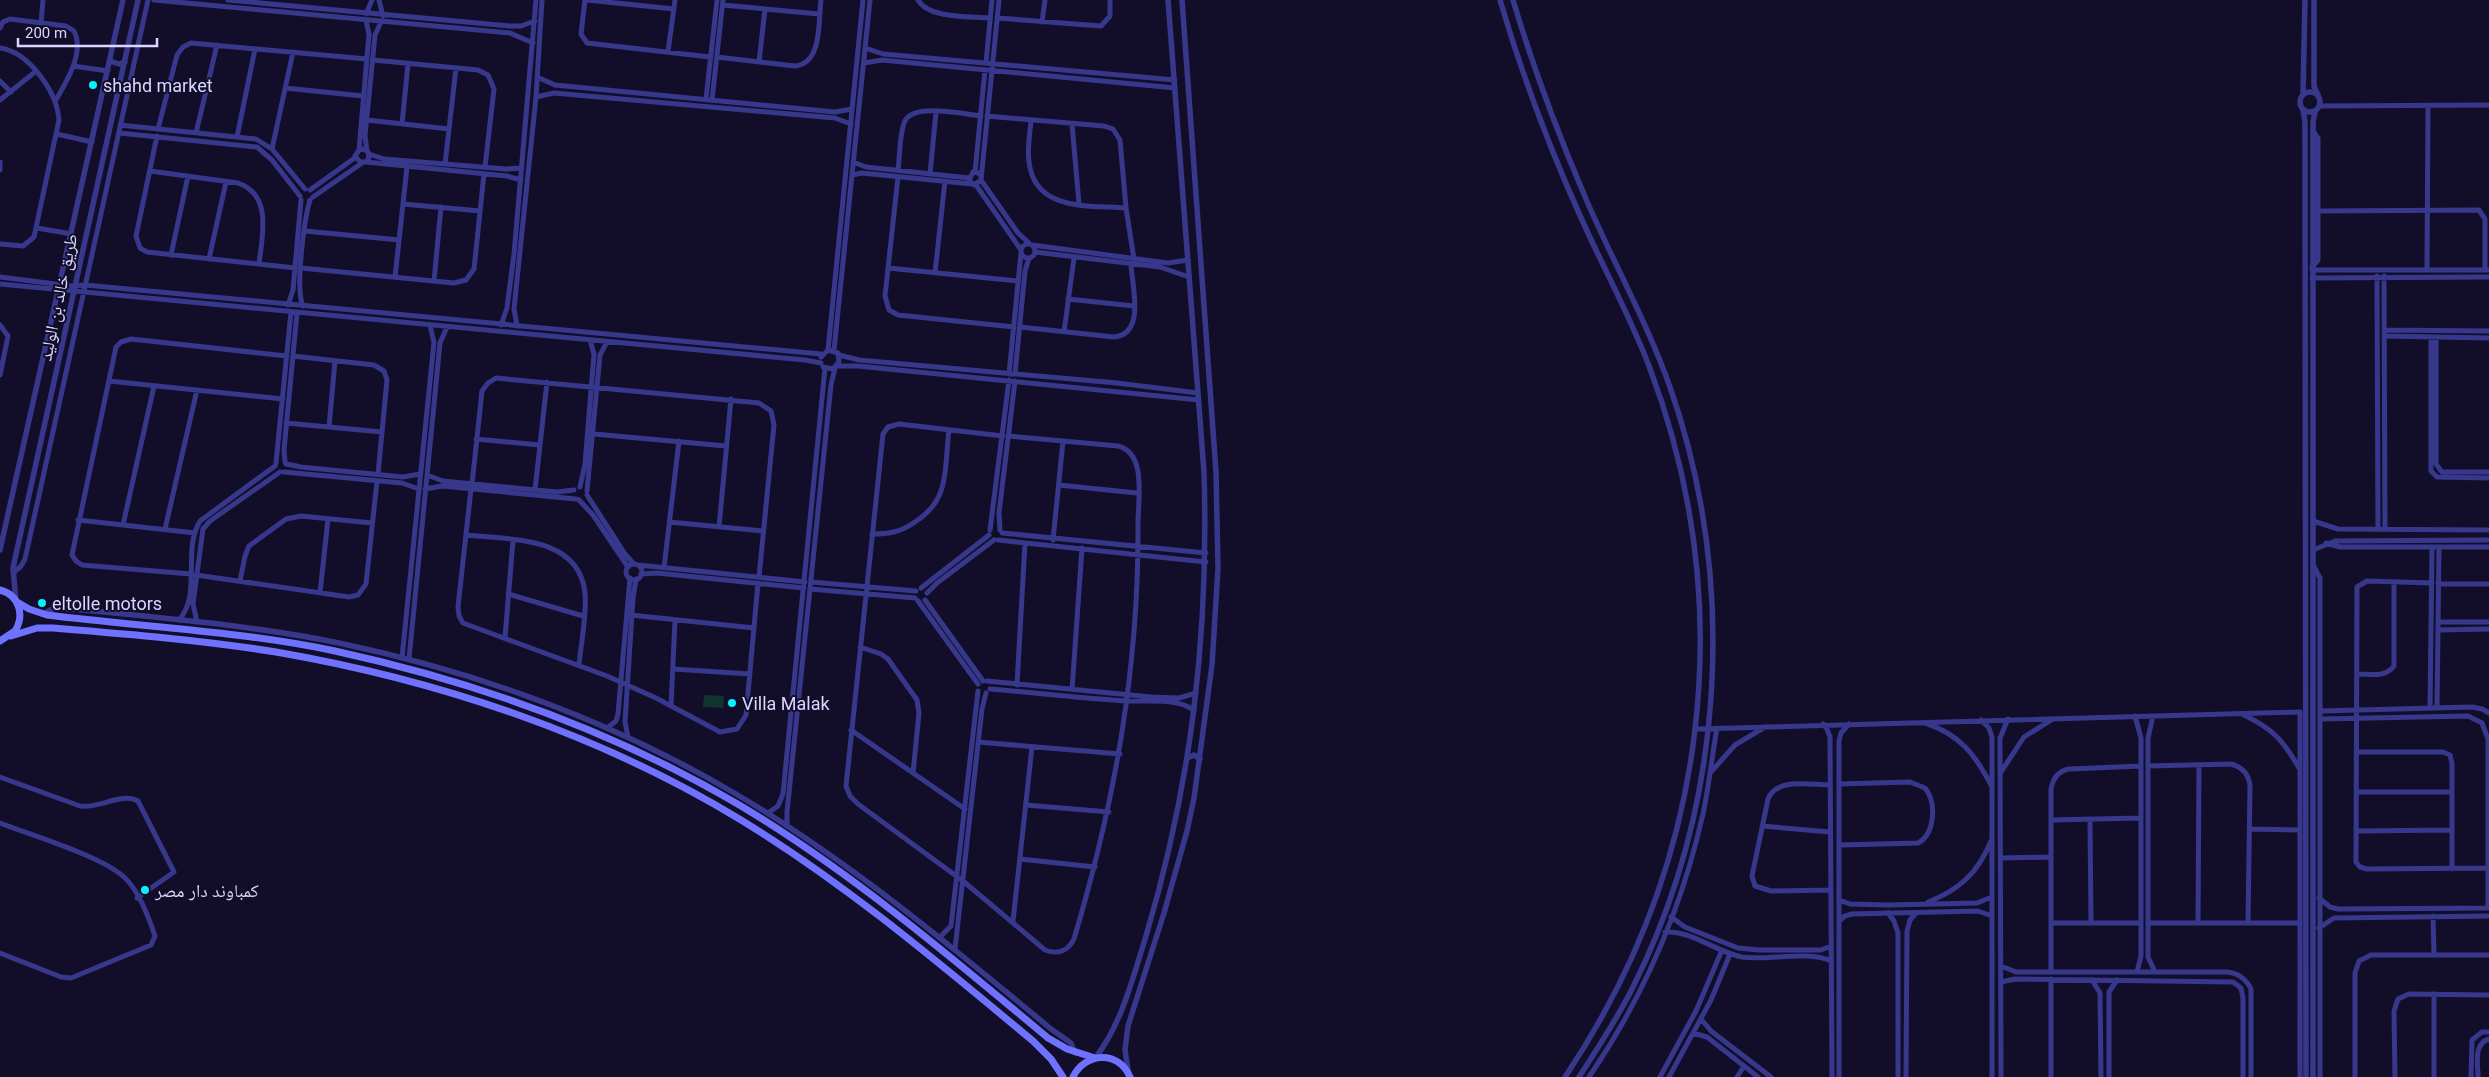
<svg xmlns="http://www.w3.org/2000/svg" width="2489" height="1077" viewBox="0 0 2489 1077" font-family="Roboto,'Noto Naskh Arabic',sans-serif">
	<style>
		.green { fill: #113431 }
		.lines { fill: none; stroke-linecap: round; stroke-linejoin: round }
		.minor { stroke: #37388c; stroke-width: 5 }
		.tertiary { stroke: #37388c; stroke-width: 5.5 }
		.secondary { stroke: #6e72ff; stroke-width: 7 }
		.poi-dot { fill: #03f3ff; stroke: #120e2a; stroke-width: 2 }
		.labels { text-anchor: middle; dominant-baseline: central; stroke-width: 4; stroke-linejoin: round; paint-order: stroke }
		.poi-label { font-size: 18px; fill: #d9d7ff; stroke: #120e2a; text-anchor: start }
		.street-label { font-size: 18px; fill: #d9d7ff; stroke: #120e2a }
	</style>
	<rect width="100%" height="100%" fill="#120e2a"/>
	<!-- green -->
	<path class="green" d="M704,695l20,1 -1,12 -20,-1z"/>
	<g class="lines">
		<!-- minor -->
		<path class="minor" d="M154,0l356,33 23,10
			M228,0l282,26h11l14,-5
			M379,0l4,16
			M585,0l-4,34 6,9 123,14
			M587,0l87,9
			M918,0c11,19 52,16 72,18
			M723,5l96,9
			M366,14l6,-14
			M997,18l104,8 9,-10v-16
			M1042,22l3,-22
			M41,23l2,-23
			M0,28l3,-6 7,-3 56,7 8,5c11,22 -8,51 -18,69
			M0,48c29,4 57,44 59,72l-25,117 -11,9 -23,-2
			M865,48l18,6 292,26
			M668,52l7,-52
			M717,57l78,9c28,-3 23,-45 26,-66
			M373,60l105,10 10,5 6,14 -9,78
			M759,62l6,-53
			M864,63l18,-3 293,28
			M986,63l6,-63
			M73,66l35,5
			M537,77l18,8 280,27 17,-3
			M0,81l11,11
			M285,88l78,8
			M536,97l18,-4 281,25 16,6
			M706,99l11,-99
			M0,100l35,-28
			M712,100l11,-100
			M2320,106l169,-1
			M987,116l117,10 9,3 7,11 6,68 8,51
			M367,120l82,9
			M1031,120c-1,14 -4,29 -2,42 6,50 60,43 97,46
			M402,124l6,-60
			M1072,124l7,80
			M120,125l136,14 16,10 33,40
			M158,129l19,-74 6,-8 8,-4 176,16
			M119,133l138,14 15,13 28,36
			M196,133l21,-88
			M57,134l35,8
			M157,136l-21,100 4,12 7,4 148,16
			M237,137l18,-88
			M272,149l21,-97
			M359,150l5,-1 4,3 1,6 -3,4h-6l-5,-6 4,-6 10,-116 -3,-14
			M367,151l-2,-15 10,-101 6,-13
			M369,154l15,5 122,10 16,-1
			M0,162v8
			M366,162l141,14 14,4
			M853,162l13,5 103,11
			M445,164l11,-96
			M898,170c2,-14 1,-32 6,-47 7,-21 59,-9 77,-7
			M150,171l88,12c35,12 24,54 21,81
			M975,172l10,-102
			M930,174l6,-62
			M852,175l10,-2 110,11
			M981,176l-2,-3 -6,-1 -4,8 5,5 7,-5 18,-180
			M898,177l-13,119 4,14 9,5 116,12
			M981,180l37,53 11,10
			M976,185l45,65
			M310,190l46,-33
			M313,197l49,-34
			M403,204l77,7
			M2318,211l161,-1 6,9v51
			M37,228l35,6
			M305,231l94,9
			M1021 251a7 7 0 1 1 14 0a7 7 0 1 1-14 0Z
			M1032,245l136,18 20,-3
			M1035,252l125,15 29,10
			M171,255l17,-79
			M209,259l17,-77
			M2312,267l6,-7v-122l-5,-7
			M301,268l153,15 12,-3 8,-11 10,-95
			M888,268l130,13
			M2427,269l1,-163
			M2312,270h177
			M935,273l10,-92
			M2377,276l1,254
			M2384,276l1,254
			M0,277l71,9 14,-1 736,69
			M395,277l12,-110
			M2312,278l177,-1
			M434,281l7,-74
			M0,284l805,76 16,3
			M1068,299l66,7
			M288,305l5,-15 8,-90
			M303,306c-8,-17 1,-86 7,-106
			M0,325l8,11 -8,39
			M501,325l6,-17 7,-54 22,-254
			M517,326l-3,-17 22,-212 6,-97
			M1020,327l94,10c32,-3 18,-51 17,-72
			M2385,330l104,1
			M1064,332l10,-74
			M2385,336l104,2
			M2431,337v134l6,6 52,1
			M2436,337v127l6,8h47
			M834,350l36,-350
			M839,355l20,5 258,23 81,10
			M293,356l81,9 10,6 3,9 -9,94
			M821,357l7,-7 35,-350
			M837,366h21l341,34
			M823,367l10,2 6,-7 -1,-9 -10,-3
			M1009,374l12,-121
			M1015,374l10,-103 4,-13
			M109,381l174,18
			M286,423l96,9
			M329,427l6,-66
			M594,434l132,12
			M1003,436l-104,-12 -11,3 -5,7 -37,352 4,10 8,8 105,77 82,69c13,5 23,1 29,-11 41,-138 65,-272 64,-416 0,-23 9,-70 -20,-77l-109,-10
			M476,439l64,6
			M285,462l-1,-12 13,-137
			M276,463l15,-151
			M286,464l15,3 102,10 17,-3
			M284,472l118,11 17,6
			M427,475l16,6 114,11 17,-2
			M472,484l10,-93 6,-8 8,-5 263,25 12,8 3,14 -15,152
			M1059,485l78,8
			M580,487l5,-23 9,-110 -4,-14
			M425,489l17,-3 134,13
			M471,489l-13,118 1,9 4,7 144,53 49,22 64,34 17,-3 9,-14 12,-132
			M535,490l12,-108
			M587,491l13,-136 7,-13
			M587,495l38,59 9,10
			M579,500l14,15 35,52
			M78,520l117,13
			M2313,521l25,8 151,1
			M669,522l94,9
			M123,525l31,-139
			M719,527l12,-128
			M165,529l32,-139
			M990,530l19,-150
			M1000,530l-1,-17 16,-132
			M1002,533l204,20
			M872,534c17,0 29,-2 43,-12 36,-23 29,-54 34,-92
			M466,535c43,5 113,0 119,58 2,23 -4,49 -6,72
			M998,540l208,22
			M1053,540l10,-99
			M2326,543l14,4h149
			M2313,550l22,-9 154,-1
			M626 572a8 8 0 1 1 16 0a8 8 0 1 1-16 0Z
			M638,565l167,17
			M2313,565l7,13v499
			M664,568l15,-127
			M13,573l8,-7 4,-7 123,-559
			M191,574l-109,-9 -6,-4 -4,-6 44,-208 5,-5 10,-3 156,17
			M641,574l16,-1 147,15
			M196,575l153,22 9,-2 8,-11 11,-103
			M240,581l5,-25 4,-10 37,-27 15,-3 71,7
			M811,582l105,9
			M2432,583l-65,-2 -10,6 -1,275 4,5 7,2 122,-1
			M2438,584h51
			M921,588l68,-53
			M810,589l105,9
			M320,593l8,-74
			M927,593l10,-10 57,-43
			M508,594l75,22
			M925,600l58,81
			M918,601l60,83
			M631,615l123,13
			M179,620c23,-26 3,-70 21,-99l75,-55
			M197,622l-4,-18 10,-75 7,-8 70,-49
			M2438,622h51
			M2438,630l51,-1
			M505,638l8,-98
			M860,647l21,7 7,5 29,41 2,13 -6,60
			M402,658l32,-316 -4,-16
			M409,659l31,-316 7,-16
			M673,669l77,5
			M2357,674c14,0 28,4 37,-8v-84
			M987,681l164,16 28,1 17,-5
			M1017,685l8,-142
			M990,689c46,4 91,9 136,12 23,1 48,-4 68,9
			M1072,690l10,-142
			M671,706l4,-86
			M2430,708l2,-161
			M2437,708l2,-161
			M2321,711l151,-4 10,2 7,4
			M2244,715c29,14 39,25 55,53
			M2135,716l6,22v218l-4,16
			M2153,716l-5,22v219l7,15
			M2321,719l147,-3 14,7 6,16v169
			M1981,720l8,8 3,9v340
			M1925,723c34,11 50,31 66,62
			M1823,724l4,5 3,8 2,340
			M607,728l9,-7 2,-7 12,-136
			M1696,729l604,-17v365
			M851,730l114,79
			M628,737l-3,-15 8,-124 3,-19
			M978,742l142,12
			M2357,752h86l7,3 2,8v106
			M2148,766l83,-2c11,3 18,10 19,22l-2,137
			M1711,772l24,-27 30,-18
			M2001,772l23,-35 29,-18
			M0,777l80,29c19,3 41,-14 58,-5l36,71 -37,26
			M1839,784l71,-2 15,6c12,14 10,46 -7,55l-79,2
			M1830,785c-19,0 -53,-8 -62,14l-16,77 3,10 16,5 59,-1
			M2357,792h95
			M1026,805l83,7
			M768,813l10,-7 5,-12 42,-426
			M2090,819l1,104
			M2051,820l90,-2
			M0,823c31,12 104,34 125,55 14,13 24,40 30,58l-4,9 -80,33 -10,-1 -61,-24
			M787,826v-14l44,-427 4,-17
			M1762,826l68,6
			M2249,829l51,1
			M2356,831l96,-1
			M2001,858l50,-1
			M1020,859l75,8
			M2319,898l11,9 8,2 151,-1
			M1839,900l11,4 38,1 89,-2 15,-6
			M1928,902c31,-12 50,-29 63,-61
			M1888,913l6,8 4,12v144
			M2433,916l1,39
			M1671,917l14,10 53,21 21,2h62l10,-4
			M1013,921l19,-174
			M1839,921l6,-5 7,-2 126,-3 14,5
			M2051,923h90
			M2148,923h152
			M2198,923l1,-158
			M2319,928l15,-10 155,-2
			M1665,932c26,-2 51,20 77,25 26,4 66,-7 89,4
			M940,937l11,-11 27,-235
			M955,949l27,-240 4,-16
			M2001,966l15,6h211c11,1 19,7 24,17v88
			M2051,972v-183c2,-11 7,-18 18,-20l72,-3
			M2051,979v98
			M2092,980l8,13 1,84
			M2001,982l14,-3 218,3 8,6 2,10v79
			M2434,994v83
			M1701,1019l10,12 60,46
			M1693,1033l14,4 51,40
			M1589,1077c54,-79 93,-170 114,-263 6,-28 9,-58 14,-86
			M1660,1077l36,-66 26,-61
			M1669,1077l42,-77 19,-46
			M1737,1077l7,-11
			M1839,1077v-336l2,-8 8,-9
			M1906,1077l1,-146 3,-11 6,-7
			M2001,1077l-1,-339 8,-19
			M2109,1077v-85l8,-12
			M2355,1077v-104l4,-12 12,-6h118
			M2395,1077l-1,-66 4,-12 11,-5 80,1
			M2471,1077l1,-37 10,-8h7
			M2478,1077c0,-14 -5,-33 11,-38"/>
		<!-- tertiary -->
		<path class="tertiary" d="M1500,0c22,75 50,149 82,220 22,49 48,96 67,146 91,240 59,498 -84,711
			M1513,0c20,67 45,134 73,199 27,63 61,123 84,188 68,195 55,417 -38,602 -15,30 -34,59 -53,88
			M2314,0v86l4,9
			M110,61l9,3 6,-2
			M2300 102a10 10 0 1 1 20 0a10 10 0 1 1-20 0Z
			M2303,95l2,-95
			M2303,110l2,12 1,955
			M0,550l123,-550
			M16,601l-3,-33 125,-568
			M42,614l13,-6 18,1c89,9 178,16 266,34 138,29 275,79 397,151 113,67 214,151 315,235l20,14 4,10
			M1187,758l7,-3 6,4
			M1096,1057c26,-34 37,-80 50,-121 46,-155 63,-302 58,-464l-36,-472
			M1128,1070l-3,-20 3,-24 36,-113 23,-82 7,-33 18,-133 6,-97 -2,-96 -34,-472
			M2313,1077v-955l2,-10"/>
		<!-- secondary -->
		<path class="secondary" d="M0,590c19,5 25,25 15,41l-15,10
			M17,602l12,7 18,6c96,12 193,16 288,36 142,31 281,81 406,155 110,66 209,150 307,232l19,11 28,9
			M11,636l26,-8h16c74,6 149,12 223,24 162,28 324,82 465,168 105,64 198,143 292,221l18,18 12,18
			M1073,1077c12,-25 46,-27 57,0"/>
	</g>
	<!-- markers -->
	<g class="poi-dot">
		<circle cx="93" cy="85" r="5"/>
		<circle cx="42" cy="603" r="5"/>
		<circle cx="732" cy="703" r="5"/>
		<circle cx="145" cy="890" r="5"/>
	</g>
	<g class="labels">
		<!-- poi labels -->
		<g class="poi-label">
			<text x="103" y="85">shahd market</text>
			<text x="52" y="603">eltolle motors</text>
			<text x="742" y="703">Villa Malak</text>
			<text x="155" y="890">كمباوند دار مصر</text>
		</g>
		<!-- street labels -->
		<g class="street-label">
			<text transform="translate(58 297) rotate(-78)">طريق خالد بن الوليد</text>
		</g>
	</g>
	<!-- scale -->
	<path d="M18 38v8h139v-8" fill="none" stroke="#d9d7ff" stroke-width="2.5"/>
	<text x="25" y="38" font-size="15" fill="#d9d7ff" stroke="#120e2a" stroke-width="4" paint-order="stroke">200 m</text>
</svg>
